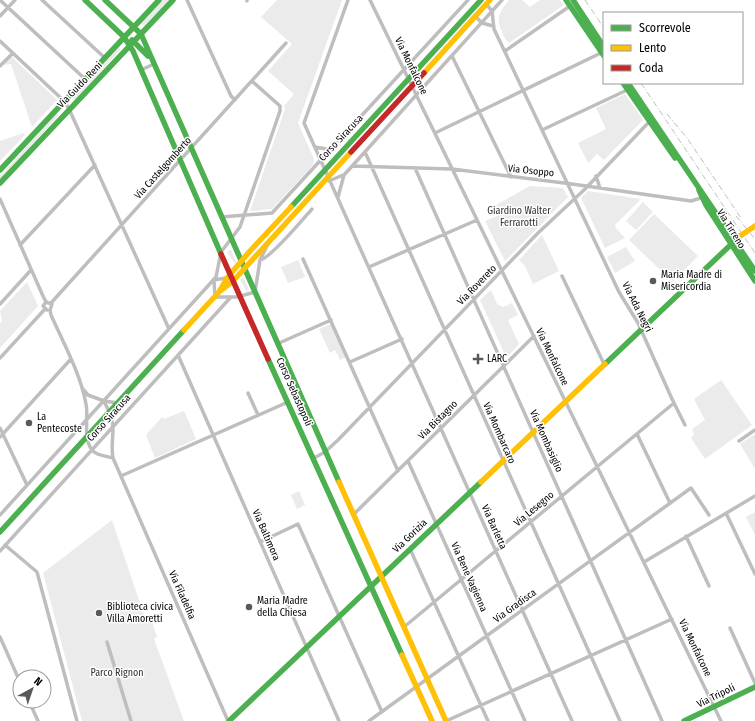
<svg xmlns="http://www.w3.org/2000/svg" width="755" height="721" viewBox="0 0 755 721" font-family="'Fira Sans Condensed',sans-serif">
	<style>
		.green { fill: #ebebeb }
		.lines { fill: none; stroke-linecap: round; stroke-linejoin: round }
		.street { stroke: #bebebe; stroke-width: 3.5 }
		.fast { stroke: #4caf50; stroke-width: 5.5 }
		.slow { stroke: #ffc107; stroke-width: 5.5 }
		.jam { stroke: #c62828; stroke-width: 5.5 }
		.rail { stroke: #bebebe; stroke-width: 1; stroke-dasharray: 6 2 1 2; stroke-linecap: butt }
		.slow-bridge { stroke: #ffc107; stroke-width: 5.5 }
		.poi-dot { fill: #595959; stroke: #fff; stroke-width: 1.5 }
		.labels { text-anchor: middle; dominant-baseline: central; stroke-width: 3; stroke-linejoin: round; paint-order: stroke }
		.street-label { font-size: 10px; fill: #000; stroke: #fff }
		.park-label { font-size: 10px; fill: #313131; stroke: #fff }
		.poi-label { font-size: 10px; fill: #000; stroke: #fff; text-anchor: start }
	</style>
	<rect width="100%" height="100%" fill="#fff"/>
	<!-- green -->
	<path class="green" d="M163,0h6l-25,26 -3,-3z
		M277,0h65l-44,123 16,36 -1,6 -41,44 -22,2 35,-102 -1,-3 10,-12 -26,-23 24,-27 -31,-27z
		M509,0h13l8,7 10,-7h20l4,5 -55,38c-4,-3 -5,-7 -7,-11 -7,-14 -2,-21 7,-32z
		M119,47l2,2 -46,51 -3,-3z
		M11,56l46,44 -25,27 -21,-63 -8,1z
		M625,94l18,26 -39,40 -7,-6 -9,9 -10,-20 28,-14 -10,-21z
		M57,113l2,2 -59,65v-4z
		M24,133l1,2 -25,26v-20z
		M530,186l33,2 5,9 -63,64 -20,-40 12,-5 2,-6 -3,-5z
		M588,191l53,8 -26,26 1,3 9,10 -20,10 -24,-50z
		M643,202l10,10 -17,18 -10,-9z
		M654,214l44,42 -25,26 -44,-42z
		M542,235l17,36 -26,13 -8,-18 -6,-6z
		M626,247l9,14 -20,12 -8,-16z
		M229,250h2l5,11 -1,3 -8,-12z
		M298,260l7,17 -17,6 -7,-16z
		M242,278h2l5,12 -2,2 -7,-12z
		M27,282l11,24 -38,42v-25l2,-2 -2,-10z
		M491,290l6,14 6,3 9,-4 6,12 -10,5 11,24 -12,13h-1l-26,-57z
		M331,324l15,33 -6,3 -5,-10 -5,3 -11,-24z
		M721,380l31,45 -47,34 -14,-21 3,-3 -2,-6 13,-9 -11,-21z
		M184,411l12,28 -41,19 -9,-23 16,-18 2,2z
		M755,434v35l-15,-25z
		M299,491l6,14 -8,4 -6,-14z
		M755,512v23l-9,-18z
		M112,520l33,98 5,-2 7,21 -3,2 30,82h-102l-39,-148z"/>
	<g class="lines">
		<!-- street -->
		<path class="street" d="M0,0l85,79
			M42,0l63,58
			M187,0l44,96 4,4
			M247,0v1
			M348,0l-44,123 268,598
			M370,0l351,721
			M486,4l6,7 2,18 125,263 19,31 34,76 13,26
			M0,16l15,-16
			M475,16l7,7 11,3
			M0,41l64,60 5,8 100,220
			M505,51l65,-45
			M452,56l59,121
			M0,66l13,-13
			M141,70l13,-6
			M542,130l85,-40
			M435,133l168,-81
			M315,147l17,3
			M365,152l255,569
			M352,166l100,3 120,15 119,17 13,-4
			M415,168l247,553
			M596,176l4,12
			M329,181l14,-6
			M338,197l6,-22 158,-175
			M0,199l43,97 3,6 6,2 -2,6 1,5c12,27 30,60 35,89 3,14 -4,35 7,47 4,5 15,5 20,7
			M221,217l51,-4 196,-213
			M20,245l75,-80
			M303,259l95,212
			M260,260c10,-1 44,-42 52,-51
			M369,267l108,-47
			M562,276l42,88
			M214,280l1,17h22l18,-5 5,-32 8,-16
			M214,280l12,-2
			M46,302l-3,4 4,4
			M51,303l235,-260
			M0,304l31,-34
			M277,344l54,-24
			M178,355l161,366
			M0,358l45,-49
			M350,362l52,-23
			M82,388l6,7 16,6c4,8 9,19 9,28 0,10 -2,18 0,29l115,263
			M248,393l10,22
			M104,401l14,2
			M0,428l27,57
			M637,434l33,69
			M0,437l70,-77
			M739,441l16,-11
			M314,458l11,-6 13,-12 200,-207 47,-44 65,-68
			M408,461l117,260
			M121,476l167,-74
			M726,513l29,61
			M0,515l216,-238 5,-25 19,-25 40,-116v-5l-28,-25
			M353,515l181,-179
			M686,536l23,50
			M260,542l38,-18 84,188
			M5,545l32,27 40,149
			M410,549l78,172
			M0,551l231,-254
			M644,562l111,-66
			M404,627l270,-224
			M730,628l25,55
			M0,637l20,45
			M107,642l24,79
			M29,701l9,20
			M369,721l322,-233 18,27
			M446,721l226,-102"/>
		<!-- fast -->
		<path class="fast" d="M85,0l39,37 9,14 88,203
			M105,0l36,34 198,448
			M566,0l38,56
			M573,0l31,47
			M132,40l16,16
			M623,83l52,75
			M628,83l127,188
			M0,170l159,-170
			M0,183l173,-183
			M699,190l7,15 49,76
			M291,207l190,-207
			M268,359l134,296
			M605,364l135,-128
			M0,532l184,-202
			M229,721l252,-239
			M684,721l71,-34"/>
		<!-- slow -->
		<path class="slow" d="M424,73l66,-73
			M220,291l13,-10 118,-129
			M184,330l35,-38 8,-14 23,-27 41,-44
			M339,482l107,239
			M481,482l124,-118
			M402,655l30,66"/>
		<!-- jam -->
		<path class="jam" d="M351,152l73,-79
			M221,254l47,105"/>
		<!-- rail -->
		<path class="rail" d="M585,0l19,28
			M641,83l114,170
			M667,114l20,24 54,80
			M736,216l19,23"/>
		<!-- slow-bridge -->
		<path class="slow-bridge" d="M740,236l15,-10"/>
	</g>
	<!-- markers -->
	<g class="poi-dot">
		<circle cx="653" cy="281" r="4"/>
		<path d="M476 353h4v4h4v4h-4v4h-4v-4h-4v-4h4z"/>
		<circle cx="29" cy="423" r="4"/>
		<circle cx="249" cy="607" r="4"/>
		<circle cx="99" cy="613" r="4"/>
	</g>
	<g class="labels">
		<!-- street labels -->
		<g class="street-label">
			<text transform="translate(411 66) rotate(64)">Via Monfalcone</text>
			<text transform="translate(80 85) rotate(-46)">Via Guido Reni</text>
			<text transform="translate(341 138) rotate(-47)">Corso Siracusa</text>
			<text transform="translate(163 168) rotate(-48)">Via Castelgomberto</text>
			<text transform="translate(531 171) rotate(6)">Via Osoppo</text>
			<text transform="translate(731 229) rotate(58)">Via Tirreno</text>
			<text transform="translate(477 285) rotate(-46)">Via Rovereto</text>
			<text transform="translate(637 307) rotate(63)">Via Ada Negri</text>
			<text transform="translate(552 357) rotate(64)">Via Monfalcone</text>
			<text transform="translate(294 392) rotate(66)">Corso Sebastopoli</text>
			<text transform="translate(109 418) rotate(-48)">Corso Siracusa</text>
			<text transform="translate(438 420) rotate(-45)">Via Bistagno</text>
			<text transform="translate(499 433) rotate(66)">Via Mombarcaro</text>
			<text transform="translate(546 441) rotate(66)">Via Mombasiglio</text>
			<text transform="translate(534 509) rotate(-40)">Via Lesegno</text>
			<text transform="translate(494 527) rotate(66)">Via Barletta</text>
			<text transform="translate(266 535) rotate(66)">Via Baltimora</text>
			<text transform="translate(410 536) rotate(-44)">Via Gorizia</text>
			<text transform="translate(469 577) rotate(66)">Via Bene Vagienna</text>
			<text transform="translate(182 595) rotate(66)">Via Filadelfia</text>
			<text transform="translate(515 606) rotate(-36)">Via Gradisca</text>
			<text transform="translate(695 648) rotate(64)">Via Monfalcone</text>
			<text transform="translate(716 696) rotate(-26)">Via Tripoli</text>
		</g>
		<!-- park labels -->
		<g class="park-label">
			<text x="519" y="211">Giardino Walter<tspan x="519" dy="12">Ferrarotti</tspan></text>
			<text x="117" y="673">Parco Rignon</text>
		</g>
		<!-- poi labels -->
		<g class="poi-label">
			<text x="661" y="275">Maria Madre di<tspan x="661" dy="12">Misericordia</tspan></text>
			<text x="487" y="359">LARC</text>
			<text x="37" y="417">La<tspan x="37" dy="12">Pentecoste</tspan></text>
			<text x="257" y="601">Maria Madre<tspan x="257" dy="12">della Chiesa</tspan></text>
			<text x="107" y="607">Biblioteca civica<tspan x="107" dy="12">Villa Amoretti</tspan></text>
		</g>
	</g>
	<!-- legend -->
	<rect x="603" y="12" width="140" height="72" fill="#ffffff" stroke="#999999"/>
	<rect x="611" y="25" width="20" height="6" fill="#4caf50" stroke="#999999"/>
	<text x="639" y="32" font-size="12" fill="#000000">Scorrevole</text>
	<rect x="611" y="45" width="20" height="6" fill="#ffc107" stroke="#999999"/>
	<text x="639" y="52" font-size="12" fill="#000000">Lento</text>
	<rect x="611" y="65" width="20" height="6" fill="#c62828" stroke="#999999"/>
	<text x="639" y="72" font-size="12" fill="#000000">Coda</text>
	<!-- north arrow -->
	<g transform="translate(32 689) rotate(40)"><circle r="19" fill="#ffffff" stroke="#999999"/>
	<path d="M0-3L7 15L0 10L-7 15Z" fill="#595959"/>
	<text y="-6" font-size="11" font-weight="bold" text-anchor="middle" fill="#000000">N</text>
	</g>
</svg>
